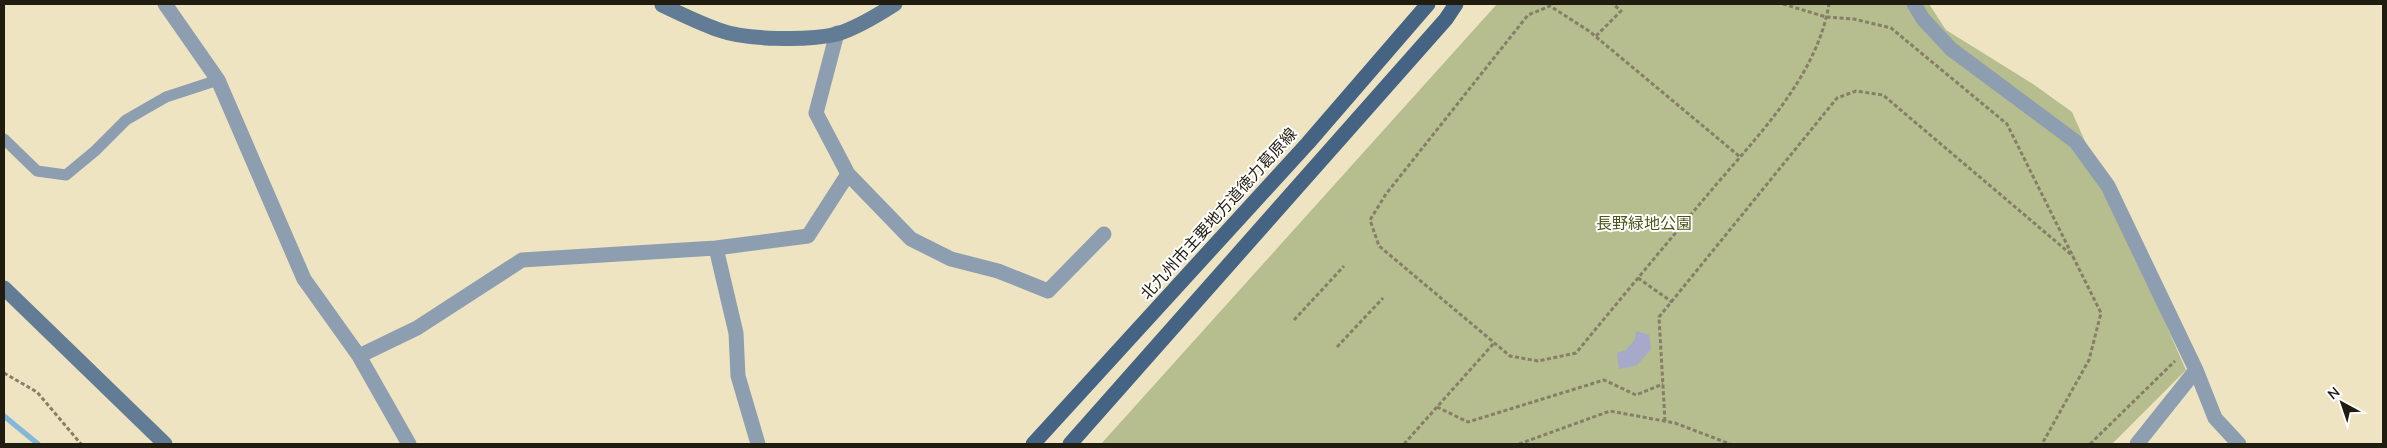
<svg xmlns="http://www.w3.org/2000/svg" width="2387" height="448" viewBox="0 0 2387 448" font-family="'Nunito Sans','Noto Sans JP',sans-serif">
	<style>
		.green { fill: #b6bd8e }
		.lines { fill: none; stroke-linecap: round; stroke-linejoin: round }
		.stream { stroke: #85b7d9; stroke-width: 5.5 }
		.building { fill: #a7a9ca }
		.path { stroke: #867f67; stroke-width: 3; stroke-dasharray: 4 2.5; stroke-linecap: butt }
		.lane { stroke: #8d9eb0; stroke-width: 11 }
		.street { stroke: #8d9eb0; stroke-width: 15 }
		.secondary { stroke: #637c96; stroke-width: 15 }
		.primary { stroke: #456383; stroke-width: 15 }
		.labels { text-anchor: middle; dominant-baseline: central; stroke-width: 4; stroke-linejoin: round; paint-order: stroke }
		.street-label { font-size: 16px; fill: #201c0f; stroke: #fff }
		.park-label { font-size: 16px; fill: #4f5519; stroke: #fff }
	</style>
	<rect width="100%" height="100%" fill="#eee4c1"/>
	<!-- green -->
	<path class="green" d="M1497,4h432l17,26 87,54 39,28 114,258 -74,74h-1011z"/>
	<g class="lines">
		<!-- stream -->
		<path class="stream" d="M4,416l34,28"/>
	</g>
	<!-- building -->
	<path class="building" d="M1636,331l13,4 2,14 -14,16 -18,4 -2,-16 9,-3 9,-11z"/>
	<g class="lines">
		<!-- path -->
		<path class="path" d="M1783,4l43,13 28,2 37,9 116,96 94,189 -12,47 -47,84
			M1596,36l25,-25 -8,-7
			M1739,156l-150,-125 -39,-25 -22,9 -142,179 -16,26 9,26 131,110 28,5 38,-8c42,-51 85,-103 128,-154 48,-58 112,-118 125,-195
			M1638,278l34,24
			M1294,320l50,-54
			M1337,347l46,-49
			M4,373l33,19 44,52
			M1437,407l31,15 136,-42 32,15 27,-11
			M1665,421l-6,-104 178,-219 19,-7 27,4 190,161
			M1404,444l90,-101
			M1519,444l91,-33 65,12 55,21
			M2090,444l85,-83"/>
		<!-- lane -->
		<path class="lane" d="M4,139l33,32 29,4 29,-24 31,-31 40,-23 52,-17"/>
		<!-- street -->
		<path class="street" d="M165,4l53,76 86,199 55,77 50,88
			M1914,4l9,15 28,30 125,93 32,44 88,184 19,48 24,26
			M837,33l-21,80 32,61 63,65 40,20 47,12 50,20 56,-57
			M716,248l20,85 2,43 20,68
			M359,356l58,-28 105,-68 194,-12 92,-12 40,-62
			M2137,444l59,-74"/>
		<!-- secondary -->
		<path class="secondary" d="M662,5c19,9 37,18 57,25 27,10 89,11 118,4 20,-6 41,-19 58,-30
			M4,288l161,156"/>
		<!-- primary -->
		<path class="primary" d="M1033,444l275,-301 120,-139
			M1070,444l376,-425 10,-15"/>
	</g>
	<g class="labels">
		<!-- street labels -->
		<g class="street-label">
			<text transform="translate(1219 214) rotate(-48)">北九州市主要地方道徳力葛原線</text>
		</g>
		<!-- park labels -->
		<g class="park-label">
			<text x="1644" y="224">長野緑地公園</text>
		</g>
	</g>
	<!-- border -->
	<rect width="2387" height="448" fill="none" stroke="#201c0f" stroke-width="10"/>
	<!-- north arrow -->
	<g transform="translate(2342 403) rotate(320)" stroke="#ffffff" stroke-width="4" paint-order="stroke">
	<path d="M0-4L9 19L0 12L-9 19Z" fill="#201c0f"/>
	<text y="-8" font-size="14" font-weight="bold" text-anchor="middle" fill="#201c0f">N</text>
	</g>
</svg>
